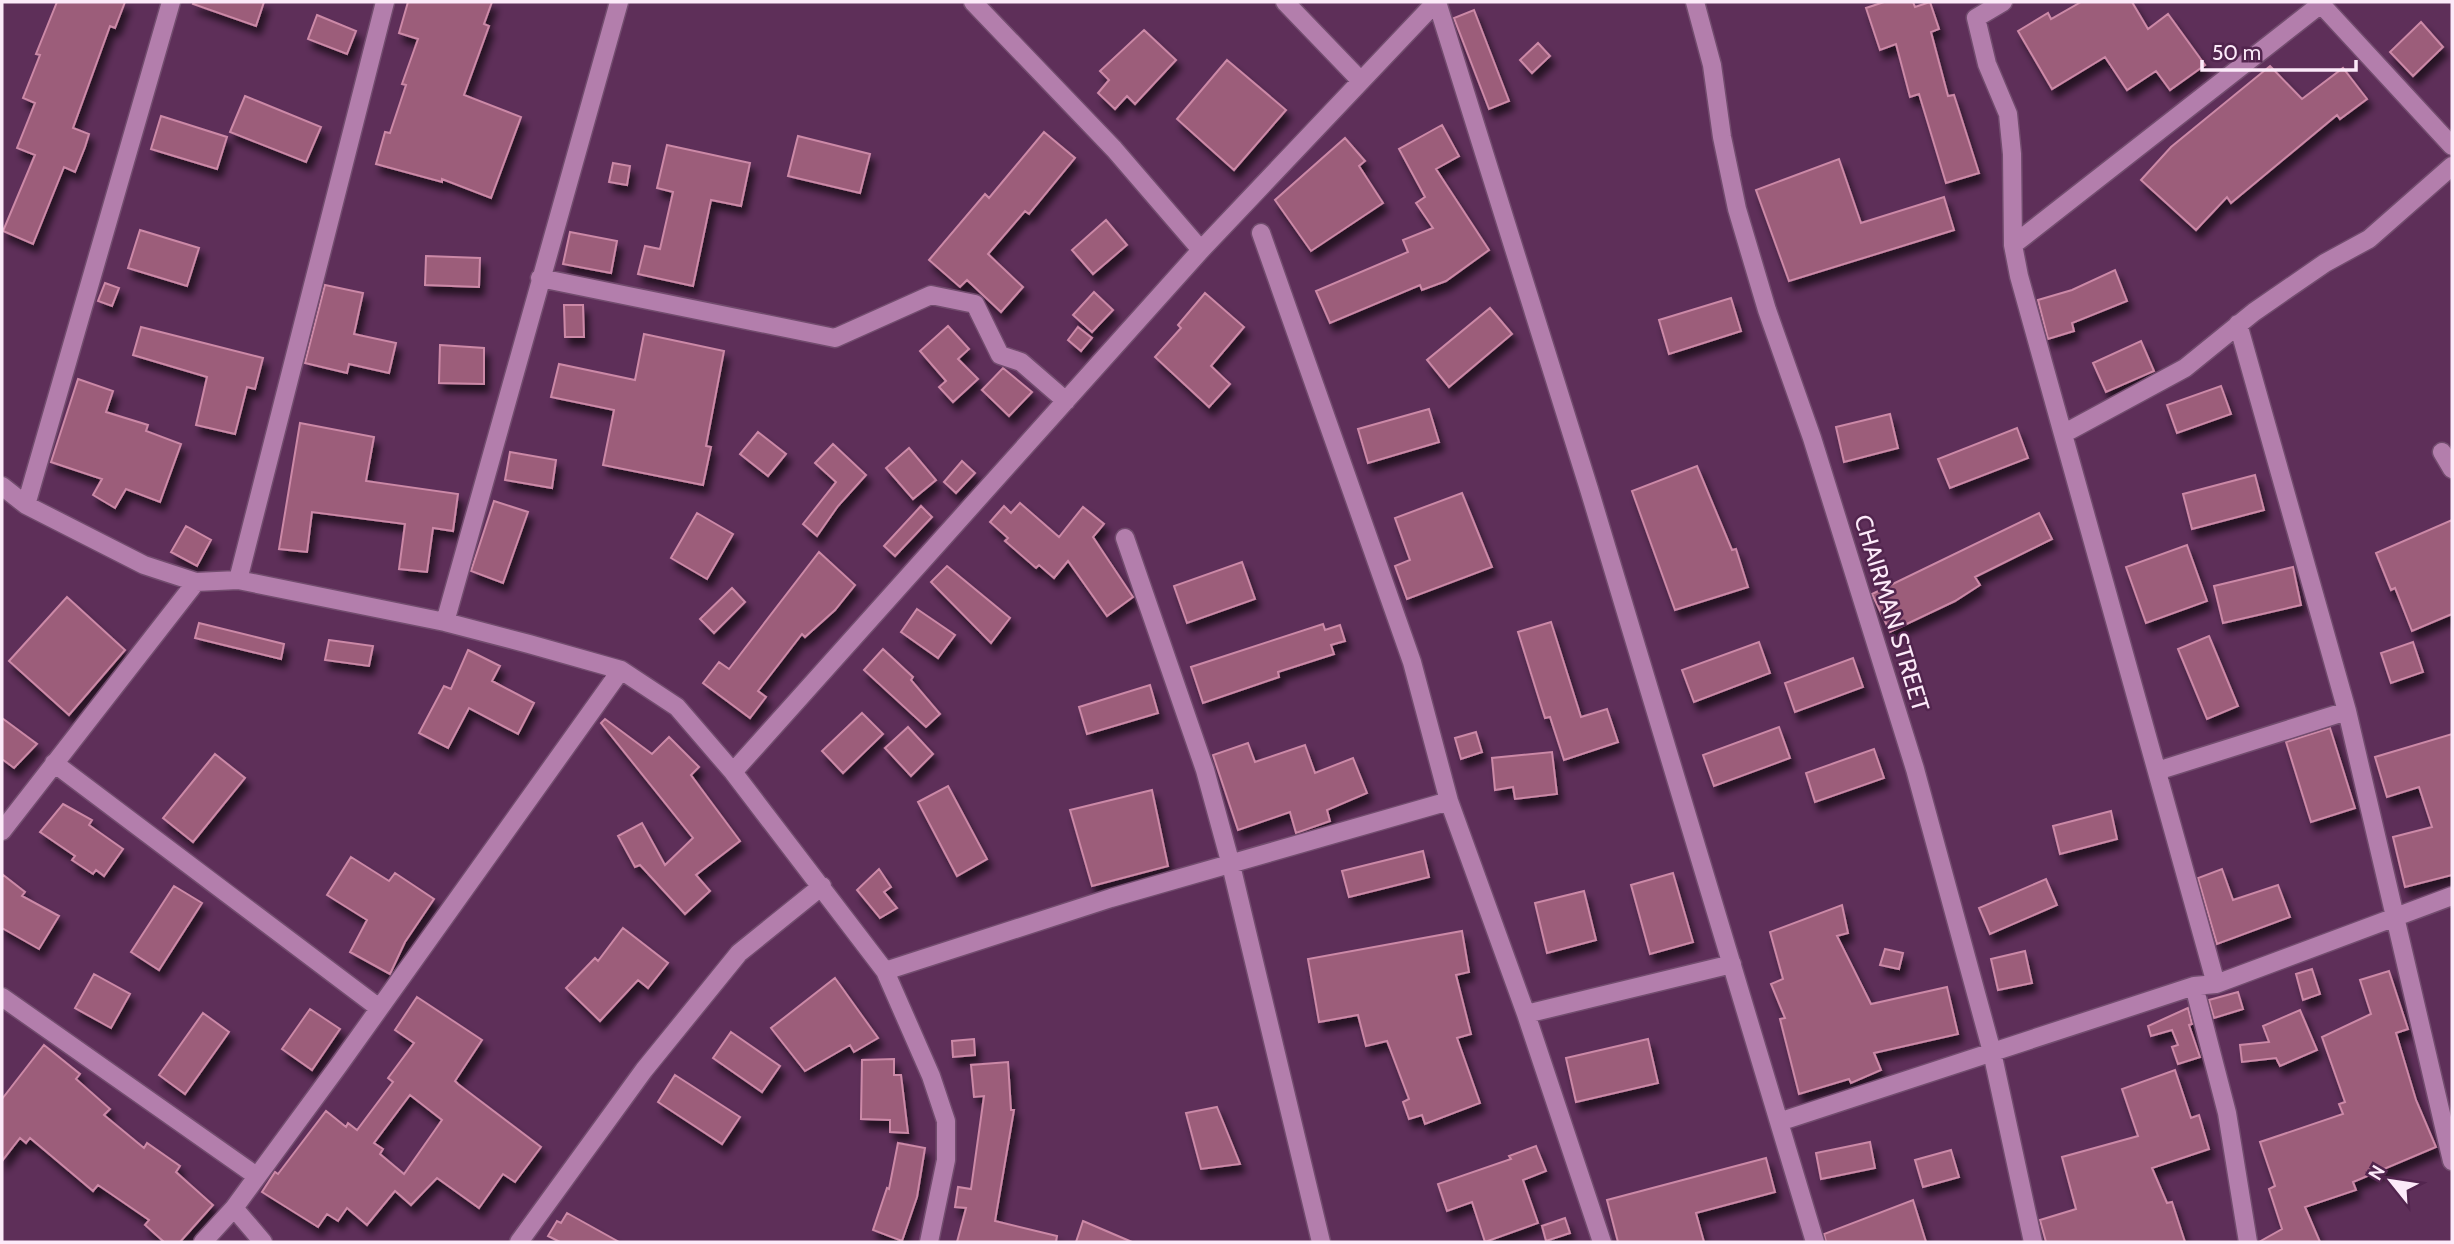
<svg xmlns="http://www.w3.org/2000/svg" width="2454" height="1244" viewBox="0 0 2454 1244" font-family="Cabin,sans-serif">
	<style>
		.building { fill: #9c5d7a; stroke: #cc89a7; stroke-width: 2; fill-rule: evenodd; filter: url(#shadow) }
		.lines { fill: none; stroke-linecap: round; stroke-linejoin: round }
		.minor-casing { stroke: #724c6e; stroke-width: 21 }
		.minor { stroke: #b37eac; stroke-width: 18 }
		.labels { text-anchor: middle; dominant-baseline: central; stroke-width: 5; stroke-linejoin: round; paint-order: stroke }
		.street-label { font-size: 24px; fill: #fceaf9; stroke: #52254e }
	</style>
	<defs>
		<filter id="shadow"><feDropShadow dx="4.5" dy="8" stdDeviation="3.5" flood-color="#0009"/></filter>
	</defs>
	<rect width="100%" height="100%" fill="#5e2f59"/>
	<!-- building -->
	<path class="building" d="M57,2h68l-10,26 -5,-2 -37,102 16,6 -4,13 -10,25 -11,-5 -31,77 -30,-13 32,-76 -18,-7 18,-45 -12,-5 17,-43 -4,-1z
		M194,2h70l-8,24 -63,-22z
		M408,2h84l-8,22 5,2 -25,69 57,22 -30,81 -49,-19v3l-66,-18 9,-32 5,1 16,-48 -4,-1 16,-45 -19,-6z
		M1884,2h29l2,5 15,-5 9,27 -8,3 17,64 6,-1 25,78 -33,10 -27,-89 -9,3 -14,-53 -16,6 -14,-42z
		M2081,2h51l16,27 20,-15 37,51 -35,25 -14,-19 -29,19 -22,-33 -53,32 -34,-58 30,-18 3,6z
		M1474,10l35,91 -20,8 -35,-91z
		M317,15l39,16 -9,23 -39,-15z
		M2421,22l22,25 -30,29 -23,-24z
		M1144,30l32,30 -41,44 -8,-8 -12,13 -17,-16 11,-13 -9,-9z
		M1538,43l12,13 -18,17 -12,-13z
		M1227,60l59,50 -52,60 -57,-51z
		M2270,66l32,33 41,-31 24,31 -27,20 -3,-4 -106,88 -4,-6 -31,33 -55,-50 30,-33z
		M245,96l76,31 -15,35 -76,-30z
		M161,116l66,21 -10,32 -66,-20z
		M1442,125l17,31 -23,13 53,81 -43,31 -24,9 -2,-5 -90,38 -14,-32 92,-39 -5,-12 30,-12 -17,-25 9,-6 -26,-48z
		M1044,132l31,26 -46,56 -4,-3 -37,43 35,33 -22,25 -34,-32 -7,7 -31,-27 56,-66 4,4z
		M798,136l72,18 -10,39 -72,-17z
		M1345,138l20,23 -6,5 24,37 -72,48 -36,-51z
		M667,145l83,18 -9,43 -30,-6 -18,86 -55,-12 7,-28 15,3 13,-57 -16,-4z
		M1839,159l22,64 83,-26 10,33 -165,51 -33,-91z
		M613,163l17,3 -3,19 -18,-3z
		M1106,220l21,25 -34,29 -21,-24z
		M140,230l59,18 -12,38 -59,-18z
		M570,232l47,9 -6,32 -48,-9z
		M426,256l54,2 -1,29 -54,-2z
		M2115,270l12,31 -55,22 2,8 -26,8 -10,-39 34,-10z
		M105,283l14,5 -7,18 -14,-5z
		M325,285l38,8 -9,41 42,9 -7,30 -40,-9 -2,9 -42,-10z
		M1094,292l19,18 -21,22 -19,-17z
		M1205,293l39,34 -33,39 19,18 -21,23 -54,-50 26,-29 -3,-3z
		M1731,298l10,33 -72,23 -10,-34z
		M564,305h19l1,32h-19z
		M1490,308l22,26 -63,53 -22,-27z
		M948,326l21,23 -11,10 20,20 -25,23 -14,-15 7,-6 -26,-30z
		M141,327l122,31 -8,31 -8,-2 -12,47 -39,-9 11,-48 -74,-22z
		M1078,327l14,11 -11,13 -13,-11z
		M644,334l80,17 -18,95 5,1 -8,38 -100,-20 11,-55 -63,-13 8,-33 76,16z
		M2141,341l13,30 -48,21 -13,-29z
		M440,345l44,3v36l-45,-1z
		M1003,368l29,24 -23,24 -27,-26z
		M78,379l35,12 -7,21 42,13 -2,6 35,13 -21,58 -34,-13 -11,19 -22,-13 9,-16 -51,-17z
		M2221,386l10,28 -54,19 -10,-28z
		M1429,409l10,33 -71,21 -10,-34z
		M1890,414l8,34 -54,14 -8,-35z
		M300,423l74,14 -8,44 92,13 -5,37 -20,-3 -6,44 -28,-3 6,-45 -93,-12 -5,40 -28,-3z
		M2017,428l11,30 -78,30 -12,-29z
		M758,432l28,22 -18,22 -28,-22z
		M833,444l33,31 -28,31 -21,30 -14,-12 33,-42 -21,-19z
		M909,448l27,32 -23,19 -27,-31z
		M510,452l46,8 -4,28 -47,-8z
		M962,461l13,12 -19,20 -12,-11z
		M1697,466l35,84 4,-1 12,38 -73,23 -43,-119z
		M2255,475l9,35 -72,19 -9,-35z
		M1462,493l30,74 -85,32 -12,-33 15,-6 -15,-42z
		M494,501l34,11 -25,71 -32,-12z
		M1020,503l39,34 24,-30 21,17 -11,13 40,60 -26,19 -39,-55 -14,17 -15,-13 -3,3 -31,-27 3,-3 -18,-16 14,-16 7,7z
		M921,506l11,11 -37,39 -11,-10z
		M697,513l36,21 -26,45 -36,-21z
		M2039,513l13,26 -77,38 5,8 -25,16 -65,31 -18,-38z
		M2452,520v94l-40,17 -17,-43 -4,2 -15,-37z
		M186,526l25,14 -14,26 -26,-14z
		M2187,545l20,56 -61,22 -20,-56z
		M819,552l36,33 -20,25 -30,27 -3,-3 -44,57 8,6 -16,21 -47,-35 16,-21 10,7z
		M1242,562l13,37 -68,24 -13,-37z
		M947,566l63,52 -19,25 -60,-61z
		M2293,567l8,38 -78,18 -9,-37z
		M732,588l13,14 -31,31 -14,-14z
		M67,597l58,53 -56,65 -60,-54z
		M917,609l38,26 -17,23 -37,-26z
		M1551,622l30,95 26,-8 11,33 -54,18 -14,-43 -5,1 -27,-86z
		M199,623l85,21 -3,15 -86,-21z
		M1323,624l2,6 15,-5 5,16 -14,4 3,9 -56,18 1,5 -76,26 -12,-36z
		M2209,636l29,70 -31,13 -29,-70z
		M329,640l44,6 -4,20 -44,-6z
		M1759,642l11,31 -76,29 -12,-32z
		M2413,642l10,30 -32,11 -10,-30z
		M883,649l30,28 -2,3 29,34 -14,13 -62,-57z
		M468,650l32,16 -8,15 42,22 -16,31 -49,-26 -21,40 -29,-15 25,-47 7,3z
		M1853,658l10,29 -68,25 -10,-29z
		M1150,685l8,28 -71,21 -8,-27z
		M862,713l21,21 -40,39 -21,-22z
		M2,718l35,26 -23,24 -12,-9z
		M605,719l47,35 17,-17 30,30 -8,8 49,66 -44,34 14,16 -25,23 -45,-49 -5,2 -17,-31 24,-13 23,42 28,-27 -92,-115z
		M908,727l25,27 -22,22 -26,-28z
		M1779,727l11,31 -76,28 -11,-31z
		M2330,728l25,80 -44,14 -25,-80z
		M1476,732l6,20 -21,7 -6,-21z
		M2452,734v141l-47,12 -12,-50 39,-10 -13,-40 -32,10 -12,-40z
		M1248,743l7,19 50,-17 10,28 38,-15 14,35 -40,17 3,11 -34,12 -6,-21 -52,18 -25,-75z
		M1874,749l10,29 -69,24 -9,-29z
		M1552,752l5,42 -42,5 -2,-12 -18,3 -3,-32z
		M215,754l30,24 -52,64 -30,-24z
		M948,786l39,73 -30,17 -39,-74z
		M1152,790l16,76 -76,20 -22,-76z
		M63,804l29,16 -3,5 34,24 -19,27 -8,-6 -3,4 -21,-14 3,-4 -35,-24z
		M2111,811l6,28 -57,15 -7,-28z
		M1423,851l6,26 -80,20 -7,-26z
		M351,857l38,24 6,-8 39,26 -29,43 -15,32 -40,-22 17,-32 -40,-25z
		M879,869l12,18 -7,5 13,16 -17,10 -23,-28z
		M2222,869l11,31 45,-15 12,32 -73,27 -19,-66z
		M1673,873l20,69 -43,12 -19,-69z
		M2,874l23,18 -3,4 37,20 -20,33 -37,-21z
		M2046,879l11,26 -67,29 -11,-26z
		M174,886l28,17 -43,67 -28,-18z
		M1584,891l12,49 -49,13 -12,-50z
		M1842,905l6,28 -11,3 34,68 76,-17 11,47 -84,19 7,17 -30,13 -2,-4 -50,15 -19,-75 5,-1 -14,-34 12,-5 -13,-47z
		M623,928l45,35 -20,25 -10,-8 -38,41 -34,-33 29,-30 3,3z
		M1462,931l7,41 -13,3 15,59 -14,4 23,65 -55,21 -3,-9 -13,4 -6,-17 6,-3 -22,-58 -21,5 -8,-31 -39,7 -11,-63z
		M1885,949l18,4 -4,16 -19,-4z
		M2025,951l7,32 -34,7 -7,-31z
		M2312,969l8,25 -17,6 -7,-26z
		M2389,971l19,58 -12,4 20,67 20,47 -83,35 3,8 -51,17 15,35h-61l23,-13 -13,-40 6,-3 -15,-44 83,-28 -4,-10 6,-2 -23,-65 49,-23 -11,-34z
		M94,974l36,20 -19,34 -36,-20z
		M835,978l43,60 -24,14 -4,-7 -45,26 -34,-43z
		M2238,992l5,17 -29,9 -5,-18z
		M417,997l65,43 -27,41 3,3 83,63 -26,35 -12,-8 -24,34 -42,-30 -26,27 -16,-14 -28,34 -20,-17 -9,13 -11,-7 -9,13 -56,-35 13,-20 3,2 48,-63 20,16 2,-4 9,7 36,-48 -5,-4 26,-35 -19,-13zM410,1095l32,25 -38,54 -24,-20 3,-5 -9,-6z
		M2188,1008l4,16 -3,1 11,32 -22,7 -6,-17 6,-2 -6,-15 -21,6 -3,-10z
		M310,1009l30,20 -28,41 -30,-21z
		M2300,1010l17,40 -37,16 -4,-8 -34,4 -2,-17 29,-3 -6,-16z
		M203,1013l26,19 -44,62 -26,-19z
		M731,1032l49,34 -18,26 -49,-34z
		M974,1039l1,16 -22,2 -1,-16z
		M1648,1039l10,44 -82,19 -10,-44z
		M44,1045l36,29 -4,5 34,30 -6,6 40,33 3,-5 33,23 -4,6 37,33 -33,37h-16l-19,-17 4,-5 -51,-35 -5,6 -63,-53 -4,5 -6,-5 -18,23v-62z
		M894,1059v16h7l7,58 -18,-1v-12l-29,-1 1,-59z
		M1008,1062l3,48h3l-19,111 62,15 -1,6h-99l9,-34 -11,-1 3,-20 13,2 13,-93 -10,1 -3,-32z
		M2175,1070l16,48 8,-3 10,34 -57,19 15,35 5,-1 13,40h-139l-6,-22 36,-11 -14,-52 76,-21 -16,-47z
		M675,1075l65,42 -18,27 -64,-42z
		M1217,1107l23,57 -39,5 -15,-56z
		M1870,1142l5,26 -54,11 -5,-26z
		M898,1143l27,5 -8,49 -15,44 -29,-11 14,-42 2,1z
		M1536,1146l10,25 -23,9 15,43 -53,19 -13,-40 -25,9 -9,-27 73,-25 -2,-3z
		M1951,1150l8,27 -36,10 -8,-27z
		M1766,1158l9,34 -79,21 8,29h-86l-11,-42z
		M1913,1200l13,42h-100l-2,-8z
		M567,1213l52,29h-59l-12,-6 9,-15 4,2z
		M1565,1218l5,15 -24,8 -4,-15z
		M1083,1221l49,21h-56z"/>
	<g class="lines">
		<!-- minor casing -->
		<g class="minor-casing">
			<path id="minor" d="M973,2l141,147 87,101
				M1285,2l75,78
				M1437,2l152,487 226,753
				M1695,2l17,63 10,72 15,72 30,101 45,128 103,331 77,283 41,190
				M2003,2l-27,16 11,46 21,50 4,40 1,91 6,31 197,708
				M2319,2l133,144
				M1261,233l151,429 37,139 77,213 76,228
				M2013,245l308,-241
				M540,278l295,60 96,-43 44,9 25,51 21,7 45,39
				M2238,324l109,387 105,450
				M2063,434l122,-66 69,-56 71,-49 44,-24 83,-73
				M2442,452l10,17
				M2,486l24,19 118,60 52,17 42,-2 207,42 84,22 92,26 56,37 56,65 152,199 46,105 15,45v39l-17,82
				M26,505l145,-503
				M1125,538l80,232 26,95 90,377
				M238,580l147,-578
				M445,622l174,-620
				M54,763l325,245
				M2157,771l190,-60
				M733,772l468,-522 235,-248
				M2,831l194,-249
				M885,971l226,-73 338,-97
				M2194,986l33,127 21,129
				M2,997l253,178
				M1526,1014l206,-50
				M1779,1122l415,-136 22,-2 236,-88
				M234,1208l29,34
				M203,1242l31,-34 105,-143 282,-395
				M519,1242l125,-172 95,-117 83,-67"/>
		</g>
		<!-- minor -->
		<use href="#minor" class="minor"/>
	</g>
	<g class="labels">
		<!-- street labels -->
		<g class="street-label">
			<text transform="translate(1892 613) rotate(73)">CHAIRMAN STREET</text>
		</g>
	</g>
	<!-- border -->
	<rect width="2454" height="1244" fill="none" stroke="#fceaf9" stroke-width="7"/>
	<!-- north arrow -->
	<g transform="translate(2391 1181) rotate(300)" stroke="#52254e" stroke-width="5" paint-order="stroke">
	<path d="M0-5L12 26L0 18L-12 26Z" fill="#fceaf9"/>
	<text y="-10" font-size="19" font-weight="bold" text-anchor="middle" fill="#fceaf9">N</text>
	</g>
	<!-- scale -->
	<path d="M2202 60v10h154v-10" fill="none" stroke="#fceaf9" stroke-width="3.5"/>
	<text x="2212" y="60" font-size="21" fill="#fceaf9" stroke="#52254e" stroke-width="5" paint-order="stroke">50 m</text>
</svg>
